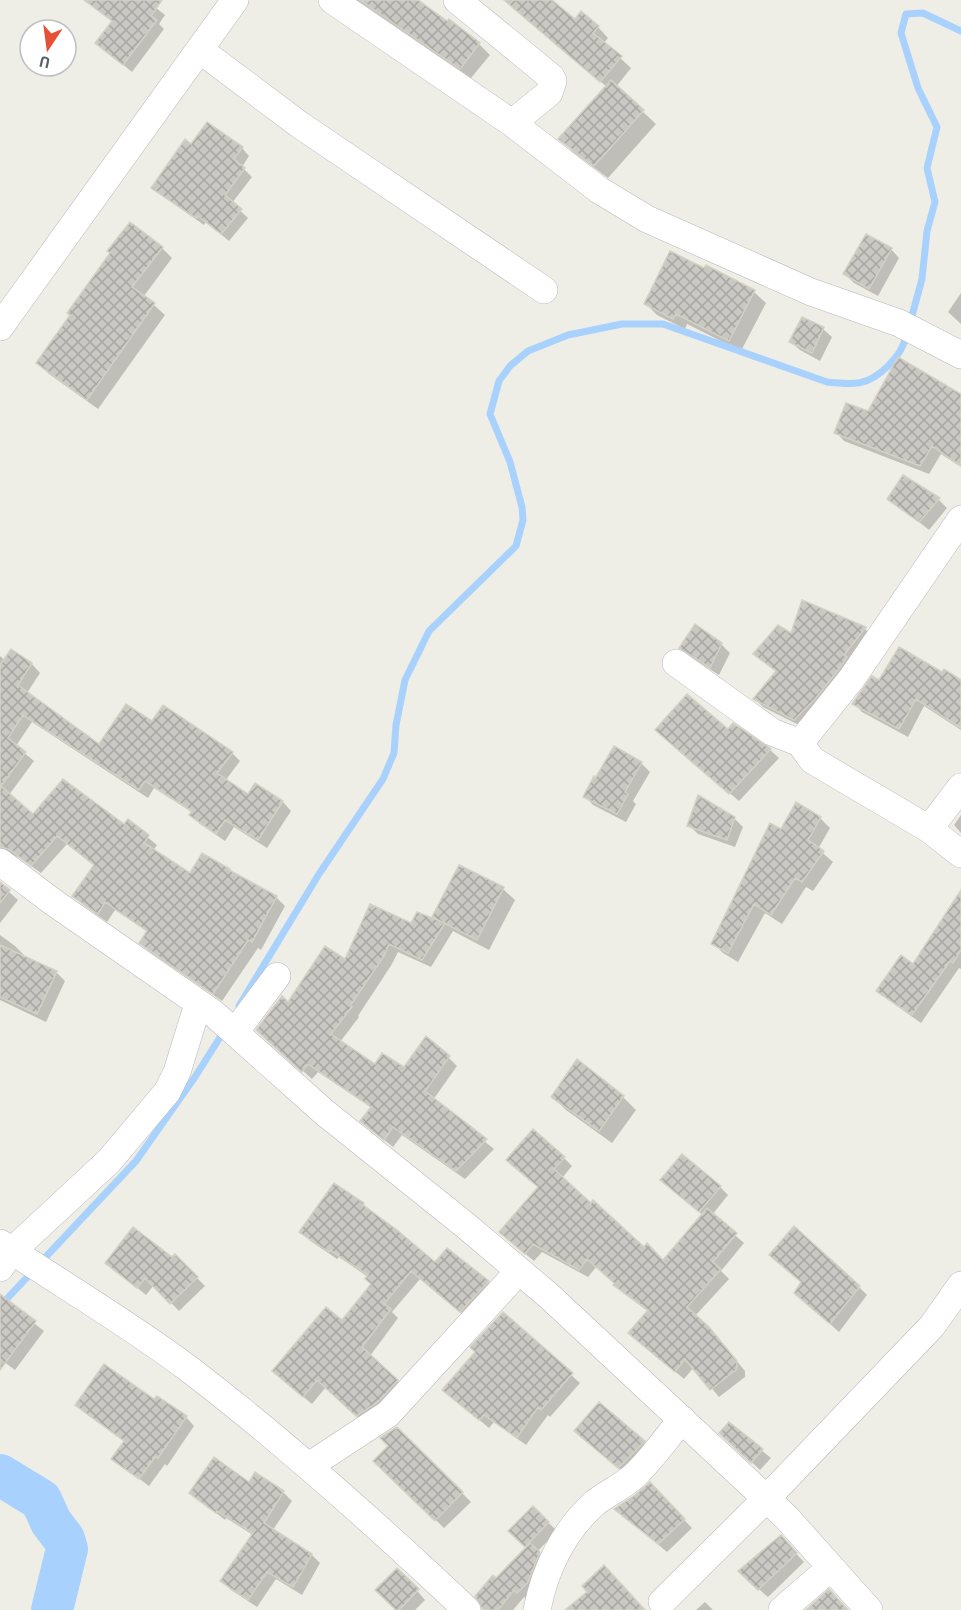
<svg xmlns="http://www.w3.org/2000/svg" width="961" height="1610" viewBox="0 0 961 1610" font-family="'Titillium Web',sans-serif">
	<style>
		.shadow { fill: #0003 }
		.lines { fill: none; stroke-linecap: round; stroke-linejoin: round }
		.stream { stroke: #a8d2fd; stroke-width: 7 }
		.river { stroke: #a8d2fd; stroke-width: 42 }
		.building { fill: url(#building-cross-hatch); stroke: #d4d0c4; stroke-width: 1.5 }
		.street-casing { stroke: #b6b8bc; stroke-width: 28 }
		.street { stroke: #fff; stroke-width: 27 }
	</style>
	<defs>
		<pattern id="building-cross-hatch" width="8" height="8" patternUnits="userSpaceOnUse" patternTransform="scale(1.5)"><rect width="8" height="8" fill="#cac8c3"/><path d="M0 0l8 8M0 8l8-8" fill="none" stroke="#a7a6a2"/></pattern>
	</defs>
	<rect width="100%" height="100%" fill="#efeee6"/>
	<!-- shadow -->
	<path class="shadow" d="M84,0h62l19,15 -6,9 5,5 -32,43 -35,-29 16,-21z
		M357,0h60l62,44 11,11 -19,23z
		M504,0h45l26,21 23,6 10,11 -4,5 27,25 -15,19 40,37 -48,54 -35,-26 -12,-13 46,-52z
		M191,146l51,2 7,8 -7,11 10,10 -20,26 16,15 -19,23 -23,-19 -2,3 -43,-30 -8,-8z
		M162,248l10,10 -28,38 21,19 -67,94 -49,-35 -11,-11z
		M891,249l8,9 -21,38 -24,-13 -9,-9z
		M706,267l48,25 12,11 -25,48 -54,-27 -2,5 -28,-14 -11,-11 59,-34z
		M961,293v31l-13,-12z
		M823,329l9,8 -12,24 -20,-11 -9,-8z
		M961,396v71l-20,-13 -12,20 -85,-33 -8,-9 32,-19z
		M904,478l35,22 8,8 -18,22 -40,-32z
		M865,629l8,8 -70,90 -40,-20 -8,-8 22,-27 -22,-18 37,-18z
		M721,644l9,9 -11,22 -30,-19 -8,-8z
		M11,651l21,13 8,9 -13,20 73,54 52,-24 80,30 8,8 -15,20 23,15 7,-11 28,17 8,9 -24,37 -33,-21 -9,14 -25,-17 -9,-9 2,-2 -39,-25 -6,10 -116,-76 -16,24 18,15 -31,42 -3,-2v-145l5,4z
		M942,674l19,8v48l-37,-24 -16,31 -46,-25 -8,-9 26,-21z
		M733,725l37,25 9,8 -40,43 -73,-62 62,-8z
		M641,763l9,9 -17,29 3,3 -10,18 -33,-17 -8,-9z
		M961,815v18l-7,-8z
		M34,816l90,10 4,-5 29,24 -4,6 38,24 85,22 9,9 -24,44 -3,-2 -36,53 -72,-49 -9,-9 7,-11 -33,-22 -8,12 -25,-18 -8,-8 21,-30 -28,-22 -26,29 -21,-15 -7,-3 -13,4v-41z
		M734,818l9,9 -8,20 -37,-13 -9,-9z
		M820,818l10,10 -12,21 15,13 -20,29 -7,-4 -24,37 -17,-11 -27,49 -15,-9 -10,-10 68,-112z
		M0,884l18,16 -18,23z
		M503,889l12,11 -26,50 -36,-19 -22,36 -33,-15 -6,12 -34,52 1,1 -19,25 35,24 29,3 44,-12 9,9 -24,34 61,49 -29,30 -63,-44 -9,12 -22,-18 1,-21 -54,-36 -6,7 -45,-40 21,-35 57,-43 66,-36 30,-2 -7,-7z
		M961,892v77l-2,-1 -38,55 -34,-24 -9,-8 35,-25z
		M0,935l15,11 9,9 -2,2 34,15 9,9 -19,41 -46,-22z
		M553,1097h70l13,13 -24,33 -46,-33z
		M564,1158l8,8 -10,12 82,71 19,13 40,-47 -32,-26 49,-2 8,8 -16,20 32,28 -23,28 8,8 -34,37 22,21 28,34v6l-26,20 -25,-30 -10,12 -45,-38 10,-29 -26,-19 -8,-8 1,-1 -19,-18 -9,11 -46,-25 -8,9 -25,-21 31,-53 -23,-19z
		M363,1204l72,60 53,18 8,8 -27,29 -49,-40 -28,33 6,6 -28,38 35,33 -40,35 -39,-37 -14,17 -30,-25 61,-57 29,-38 -4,-7 -29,-20 -2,2 -28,-19 -8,-8z
		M175,1256l30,30 -26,25 -25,-26 -8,10 -39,-32 66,-4z
		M803,1283l56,4 8,8 -28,37 -35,-31z
		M6,1301l38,30 -29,39 -15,-11v-50z
		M503,1314l77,69 -30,34 -2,-2 -22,30 -32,-23 -5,6 -36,-30 24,-46z
		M155,1402l31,15 8,9 -27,40 -2,-2 -16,22 -36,-27 12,-17 -40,-29 -8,-8z
		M729,1424l42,34 -11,12 -31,-29z
		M397,1428l74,74 -27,26 -69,-67 15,-14z
		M584,1439l60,3 8,8 -24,26z
		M255,1474l28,18 9,9 -19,29 39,25 8,8 -18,32 -26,-16 -19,28 -26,-17 -9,-9 31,-46 -27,-17 -1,2 -34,-27 58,-9z
		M650,1484l42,44 -25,24 -51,-43z
		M533,1508l24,23 -20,21 10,10 -20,38 -3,-3 -11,13h-28l11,-30 31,-32 -17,-17z
		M789,1546l15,16 -36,35 -20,-17z
		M406,1578l19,22 -10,10h-18z
		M705,1602l8,8h-17z"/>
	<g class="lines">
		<!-- stream -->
		<path class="stream" d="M910,323l12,-44 5,-48 8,-29 -8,-34 10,-41 -19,-39 -17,-55 5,-19 17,-1 38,18
			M239,1006l80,-132 64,-95 11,-26 2,-28 9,-45 24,-49 87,-85 7,-26 -1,-13 -12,-45 -20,-48 9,-33 11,-15 18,-15 40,-16 54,-11h41l164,58c27,3 41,4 61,-16 11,-12 14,-16 19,-32
			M40,1263l96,-102 59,-84 29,-46
			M0,1306l32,-34"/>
		<!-- river -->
		<path class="river" d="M0,1475l41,25 10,22 13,17 3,10 -15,61"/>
	</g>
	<!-- building -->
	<path class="building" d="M84,0h78l-11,16 6,4 -34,45 -28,-22 17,-22z
		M360,0h58l29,21 2,-2 31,24 -20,26z
		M504,0h48l23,19 6,-8 18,15 -6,7 29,23 -22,26z
		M611,80l33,30 -50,56 -36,-27z
		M207,122l36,25 -9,12 11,9 -20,27 17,14 -21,25 -23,-18 -2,2 -45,-30 34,-49 6,5z
		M130,222l33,25 -31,40 23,16 -68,97 -51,-37 34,-48 -3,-2 43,-60 -3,-2z
		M866,234l26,14 -23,41 -26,-15z
		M670,251l34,17 2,-3 49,25 -26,51 -53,-27 -3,5 -29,-15z
		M802,317l22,10 -12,26 -23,-11z
		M898,357l63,37v72l-29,-20 -12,20 -86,-33 12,-30 22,8z
		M903,475l37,23 -21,24 -32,-23z
		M802,600l64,27 -22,28 3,2 -8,12 -24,30 -21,21 -41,-21 23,-28 -23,-17 25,-29 13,8z
		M695,624l27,19 -12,25 -31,-20z
		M899,647l43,25 2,-3 17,11v48l-45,-29 -17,30 -47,-25 20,-28 7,4z
		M11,649l21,14 -14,22 81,59 27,-40 26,17 11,-16 70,47 -16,21 31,21 7,-11 28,18 -25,39 -33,-20 -9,14 -27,-19 3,-4 -47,-30 -6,9 -116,-75 -15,23 18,14 -25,34 32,28 30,-35 61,45 4,-5 21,16 -5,8 46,30 12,-20 28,16 -1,1 48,26 -25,46 -4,-2 -35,54 -74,-51 8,-12 -42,-29 -7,12 -26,-18 22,-31 -37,-29 -26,30 -22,-17 -9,-2v-182z
		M687,694l41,35 5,-6 38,26 -42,45 -74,-64z
		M614,746l28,16 -17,30 3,2 -11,20 -34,-17 11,-21 2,1z
		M698,795l37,22 -8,23 -40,-14z
		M796,802l25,15 -13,23 16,11 -22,31 -7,-4 -24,37 -17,-11 -26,49 -17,-9 59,-121 11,6z
		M459,865l45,22 -27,53 -45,-23z
		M0,882l10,8 -10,13z
		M961,890v60l-8,13 -3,-2 -38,54 -36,-24 25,-36 12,9z
		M370,904l41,19 6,-11 28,11 -23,37 -33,-16 -5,12 -34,50 2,1 -21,27 44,30 7,-11 22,14 22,-31 24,20 -25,35 62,48 -31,32 -63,-44 -9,13 -24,-19 11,-14 -63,-43 -6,8 -46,-42 26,-34 6,6 37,-56 20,13z
		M0,945l57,26 -20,43 -37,-17z
		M577,1059l47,37 -25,35 -48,-34z
		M533,1129l32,28 -11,12 37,34 2,-3 51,47 3,-4 16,17 44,-52 30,25 -24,29 8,7 -34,38 22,20 28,34v8l-27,21 -25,-31 -10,13 -47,-39 20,-23 -35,-25 1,-2 -27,-24 -8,11 -46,-26 -8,10 -26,-22 39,-45 -32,-27z
		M682,1154l39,32 -22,26 -39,-32z
		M334,1183l30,20 -1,2 34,25 38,32 12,-14 42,33 -29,31 -49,-41 -27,33 7,5 -29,38 36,33 -20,22 -22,14 -39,-36 -14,17 -31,-26 54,-64 16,13 29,-36 -6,-5 3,-4 -38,-25 -1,2 -30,-20z
		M794,1226l66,60 -30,38 -36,-31 7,-11 -32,-27z
		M133,1227l39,30 3,-3 23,23 -28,27 -25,-26 -8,10 -32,-25z
		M0,1294l36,27 -36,49z
		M503,1312l70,61 -32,37 -3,-3 -21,31 -33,-23 -5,5 -37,-30 33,-38 -5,-5z
		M104,1364l50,35 3,-3 30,20 -29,42 -3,-1 -16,22 -28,-20 13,-18 -49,-36z
		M599,1402l46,39 -27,27 -44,-37z
		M729,1422l34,27 -12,14 -32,-30z
		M397,1427l66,65 -28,29 -62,-60 15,-15 -8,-8z
		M214,1457l35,25 6,-10 29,19 -20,32 48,31 -19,33 -26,-15 -19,28 -28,-19 33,-48 -36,-22 -1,2 -27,-20z
		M650,1482l35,37 -27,25 -44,-35 20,-13z
		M533,1506l16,16 -24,25 -17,-16z
		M781,1535l16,18 -39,37 -20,-19z
		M530,1543l10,9 -12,30 -11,11 -3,-3 -16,20h-15l-8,-14 18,-21 3,3z
		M604,1565l41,45h-80l22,-18 -5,-6z
		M397,1568l22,21 -20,21h-3l-21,-20z
		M829,1589l19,21h-42z"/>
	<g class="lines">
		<!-- street casing -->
		<g class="street-casing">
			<path id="street" d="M332,0l180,123 87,67 48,29 164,73 88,31 62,32
				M457,0l94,77 2,4 -4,12 -37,30
				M200,50l100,75 244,165
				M0,327l235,-327
				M676,663l96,69 28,11 12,17 117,69 32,25
				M800,743l52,-65 109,-159
				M929,829l32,-42
				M0,862l53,40 160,111 111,99 141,113 84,71 237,221 83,93
				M235,1032l42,-56
				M0,1243c63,42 129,81 189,126 98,75 189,157 278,241
				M0,1268l12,-17 97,-90 58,-69 10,-20 21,-68
				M309,1466l79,-52 131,-143
				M662,1602l104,-103 166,-173 29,-41
				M537,1610c8,-41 27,-80 59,-108 12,-9 27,-16 38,-26 18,-17 33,-39 48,-57
				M782,1610l48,-42"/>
		</g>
		<!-- street -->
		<use href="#street" class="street"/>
	</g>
	<!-- north arrow -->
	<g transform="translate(48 48) rotate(193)"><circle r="28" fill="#ffffff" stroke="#bebfc2" stroke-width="1.5"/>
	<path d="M0-4.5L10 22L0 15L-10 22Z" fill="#e65035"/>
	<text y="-9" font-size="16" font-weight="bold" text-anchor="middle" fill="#5d6066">U</text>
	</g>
</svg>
